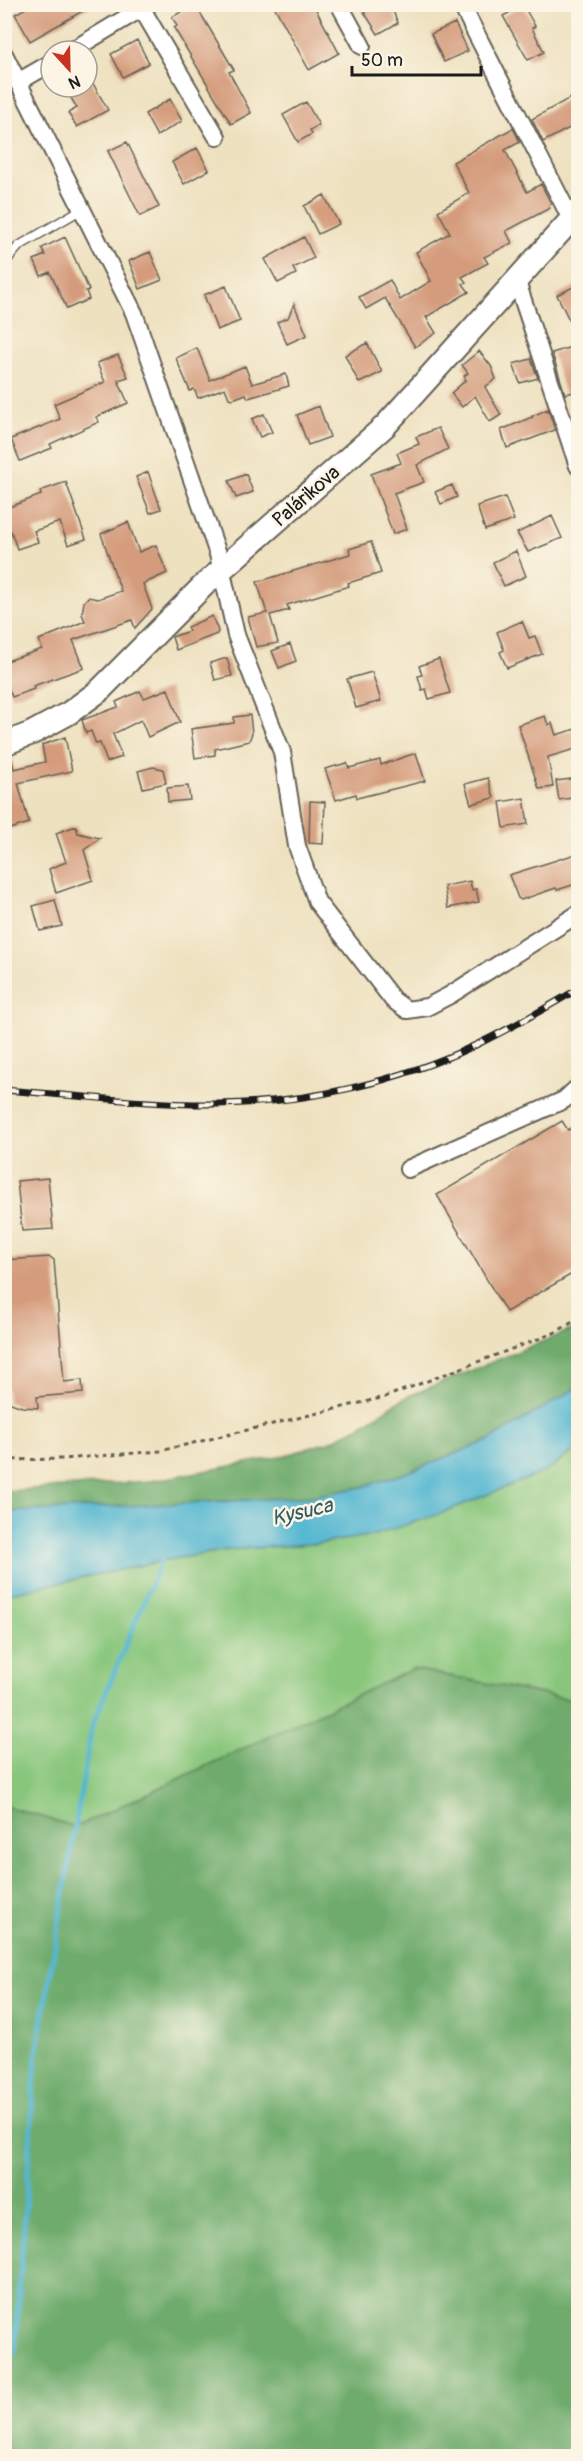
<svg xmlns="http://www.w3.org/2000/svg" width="583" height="2461" viewBox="0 0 583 2461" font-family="Pangolin,sans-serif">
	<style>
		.green { fill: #88c67c; stroke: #52714c; stroke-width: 1.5 }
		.forest { fill: #6eab6c; stroke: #456444; stroke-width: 1.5 }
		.water { fill: #54b7d2; stroke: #386a77; stroke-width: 1.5 }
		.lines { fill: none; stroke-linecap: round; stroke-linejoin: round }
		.stream { stroke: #54b7d2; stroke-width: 5 }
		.building { fill: #d49b7c }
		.service-casing { stroke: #666155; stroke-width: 11 }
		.minor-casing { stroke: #666155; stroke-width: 20 }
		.secondary-casing { stroke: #666155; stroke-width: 26 }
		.path { stroke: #666155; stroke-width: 3; stroke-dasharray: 4.5 4.5; stroke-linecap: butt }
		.service { stroke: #fff; stroke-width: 8 }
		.minor { stroke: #fff; stroke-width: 16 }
		.secondary { stroke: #fff; stroke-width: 22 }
		.rail-casing { stroke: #1c1c1c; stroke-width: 7 }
		.rail { stroke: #fcf5e5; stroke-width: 4.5; stroke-dasharray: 14; stroke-linecap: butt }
		.labels { text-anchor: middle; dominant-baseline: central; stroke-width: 5; stroke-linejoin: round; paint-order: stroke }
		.street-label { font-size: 20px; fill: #1c1c1c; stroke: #fcf5e5 }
		.water-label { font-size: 21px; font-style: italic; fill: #325a65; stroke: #fcf5e5 }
	</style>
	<rect width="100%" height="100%" fill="#fcf5e5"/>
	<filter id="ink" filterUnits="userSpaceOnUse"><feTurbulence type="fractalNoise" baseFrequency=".0167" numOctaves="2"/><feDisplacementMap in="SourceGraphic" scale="12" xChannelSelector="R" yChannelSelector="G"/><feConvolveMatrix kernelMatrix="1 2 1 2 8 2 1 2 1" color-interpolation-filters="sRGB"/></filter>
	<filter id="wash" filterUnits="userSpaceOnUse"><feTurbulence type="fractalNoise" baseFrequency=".008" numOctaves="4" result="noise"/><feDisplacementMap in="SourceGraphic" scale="24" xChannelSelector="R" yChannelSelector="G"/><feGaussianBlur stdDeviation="1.35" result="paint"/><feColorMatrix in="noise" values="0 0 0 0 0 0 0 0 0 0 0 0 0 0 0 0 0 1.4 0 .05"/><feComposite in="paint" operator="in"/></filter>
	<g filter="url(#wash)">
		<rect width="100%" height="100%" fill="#eee1c0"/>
		<!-- green -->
		<path class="green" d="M578,1448v253l-165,-32 -337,158 -71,-21 -1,-212 157,-33 66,-11 96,-7 249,-90z"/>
		<!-- forest -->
		<path class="forest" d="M578,1327v60l-88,53 -84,33 -44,14 -55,10 -302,15v-21l146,-10 133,-25 47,-15 31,-16 44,-28z
			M413,1669l165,32v755h-573v-650l71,21z"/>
		<!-- water -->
		<path class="water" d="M578,1387v61l-32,23 -104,42 -67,22 -52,8 -96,7 -66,11 -156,33v-82l302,-15 55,-10 44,-14 84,-33z"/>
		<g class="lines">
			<!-- stream -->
			<path class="stream" d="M4,2386l11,-37 21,-290 56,-333 71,-170"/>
		</g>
		<g id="blocks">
			<!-- building -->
			<path class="building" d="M33,4h62l-65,37 -15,-27z
				M195,4l39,66 -5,2 22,41 -20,11 -57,-96 3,-2 -5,-9z
				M273,4h40l26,49 -30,17z
				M378,4h12l8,19 -20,11 -14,-22z
				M523,5l12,21 -3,2 12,24 -16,8 -25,-44z
				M455,23l13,28 -24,11 -13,-28z
				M137,40l12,23 -26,14 -12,-23z
				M91,80l17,30 -31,17 -9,-14 9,-5 -9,-15 10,-6h9v-5z
				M579,93v30l-36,19 -11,-23z
				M170,99l12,22 -25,15 -12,-22z
				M306,102l13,23 -9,5 2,4 -14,8 -15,-27z
				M513,128l7,14 -15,8 22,42 14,-8 10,20 -3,2 2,2 -44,23 6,12 -28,14 4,6 -26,14 4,5 -3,2 6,8 -43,25 10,16 -21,14 -30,-49 -19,11 -7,-12 31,-17 10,20 31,-19 -15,-29 34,-19 -12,-22 31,-18 -16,-31z
				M127,142l32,65 -19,9 -32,-65z
				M197,148l12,22 -25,14 -12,-22z
				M324,195l15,29 -21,10 -14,-28z
				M65,237l24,53 -3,1 3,8 -22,10 -17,-37 -9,4 -7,-16 11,-5 -3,-7z
				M304,237l10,21 -21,10 3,6 -18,9 -13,-24z
				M150,252l12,28 -22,9 -11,-28z
				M579,284v56l-22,-45z
				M226,286l14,35 -23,9 -13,-35z
				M294,304l13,31 -20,9 -10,-22 11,-4z
				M367,343l15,29 -23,11 -14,-28z
				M574,346l1,5 4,-1v41l-14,3 -13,-41z
				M197,348l13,32 35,-14 7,18 34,-10 3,12 -41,12 -2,-4 -13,5 -4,-1 -4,-10 -27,10 -4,-9 -4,2 -14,-33z
				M479,351l12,15 5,13 -11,8 16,28 -11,7 -15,-26 -13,11 -11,-14 15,-13 -2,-4 4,-3 -6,-8z
				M118,355l10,22 -10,3 10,23 -32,14 3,5 -49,22 2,4 -32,13 -9,-22 49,-20 -6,-15 51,-22 -8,-19z
				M531,359l7,19 -18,5 -7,-19z
				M319,406l11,31 -22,8 -11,-30z
				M548,409l7,21 -48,18 -6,-18 31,-13 1,1 -1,-2z
				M264,414l8,18 -12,5 -8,-18z
				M438,428l10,21 -31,16 7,17 -30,11 13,36 -14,5 -22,-60 30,-11 -4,-10 22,-9 -3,-7z
				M148,472l13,37 -11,4 -14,-36z
				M246,474l7,18 -17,6 -7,-17z
				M66,482l20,57 -18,6 -8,-23 -26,9 4,11 -21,7 -6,-18 -7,1v-23l37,-14 -1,-4z
				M452,485l5,12 -16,7 -6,-12z
				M505,497l9,23 -29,10 -8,-24z
				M552,516l10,22 -34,14 -11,-19z
				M128,522l11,30 17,-7 11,28 -24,11 9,25 -17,19 -3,-8 -59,20 11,28 -51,18 1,3 -22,8 -8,-21v-14l38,-13 -3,-9 46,-19 -3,-7 2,-12 4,-5 10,2 23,-8 -20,-57z
				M371,542l10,31 -33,10 1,3 -62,19 2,5 -19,5 8,28 -22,4 -8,-30 19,-4 -10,-31 93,-28 -1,-5z
				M516,551l10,25 -22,10 -11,-24z
				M212,616l6,15 -1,3 -41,16 -4,-13 17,-6 -2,-4z
				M522,621l7,17 6,-2 7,18 -35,14 -7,-16 4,-2 -7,-18z
				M290,644l6,17 -17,7 -7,-17z
				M227,658l5,18 -17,4 -5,-17z
				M439,659l11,34 -21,6 -3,-10 -4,1 -4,-14 4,-1 -3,-9z
				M372,672l9,29 -25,7 -9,-29z
				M168,689l12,33 -32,15 -7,-17 -28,14 9,23 -15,5 -7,-19 -4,1 -5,-13 -5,2 -4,-13 36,-13 -2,-5 24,-11 4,7z
				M250,715l2,18 -3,8 -34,8v6l-20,3 -4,-29 43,-6v-6z
				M545,716l3,9 4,-2 4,12 23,-7v20l-31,9 5,30 -14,2 -21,-64z
				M65,737l7,34 -54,12 11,40 -22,7 -3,-8v-65l7,-1 3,13 31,-7 -3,-17z
				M416,753l9,28 -68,17 -1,-4 -20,6 -11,-31 22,-6 2,5 31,-8 1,5z
				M153,767l10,2 3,14 -23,5 -5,-17z
				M488,778l6,20 -23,6 -6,-20z
				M579,778v19l-20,3 -3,-19z
				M188,786l2,14 -22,2 -1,-14z
				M524,798l4,26 -24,4 -4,-26z
				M310,801l15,1 -2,42 -14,-1z
				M76,826l2,7 22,5 -16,12 9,30 -37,13 -7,-24 17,-7 -10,-29z
				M579,853v30l-22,7 -1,-2 -35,12 -3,-2 -9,-23z
				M470,881l2,9 4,-1 3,13 -31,6 -4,-22z
				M55,900l7,26 -22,5 -7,-25z
				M562,1121l6,9 11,-6v146l-73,42 -69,-117z
				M48,1178l5,51 -31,2 -5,-50z
				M50,1257l4,3 10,122 18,-2 1,13 -46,4 1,11 -16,-1 -14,-5 -1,-13h-3v-129z"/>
		</g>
	</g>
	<g filter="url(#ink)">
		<use href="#blocks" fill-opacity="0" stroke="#666155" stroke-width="1.5"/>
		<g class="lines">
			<!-- service casing -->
			<g class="service-casing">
				<path id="service" d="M4,263l15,-17 63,-37"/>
			</g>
			<!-- minor casing -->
			<g class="minor-casing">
				<path id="minor" d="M339,4l23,42
					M461,4l110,215
					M142,9l75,128
					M71,51l78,-47
					M4,54l130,259 84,241 18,81 46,117 15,94 20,56 76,98 14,10 20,-3 23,-12 128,-81
					M18,82l33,-19
					M516,279l62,187
					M408,1169l156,-69 14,-13"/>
			</g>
			<!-- secondary casing -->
			<g class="secondary-casing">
				<path id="secondary" d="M4,744l28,-11 37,-20 30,-22 105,-106 181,-159 193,-214"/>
			</g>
			<!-- path -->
			<path class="path" d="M4,1460l59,-1 97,-8 225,-54 169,-64 24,-14"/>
			<!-- service -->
			<use href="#service" class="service"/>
			<!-- minor -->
			<use href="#minor" class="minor"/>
			<!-- secondary -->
			<use href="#secondary" class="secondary"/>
			<!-- rail casing -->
			<g class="rail-casing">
				<path id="rail" d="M4,1090c71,5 143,15 214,14 90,-1 180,-22 260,-60 35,-17 68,-36 100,-55"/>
			</g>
			<!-- rail -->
			<use href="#rail" class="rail"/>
		</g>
	</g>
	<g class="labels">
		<!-- street labels -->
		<g class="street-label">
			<text transform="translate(306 496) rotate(-41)">Palárikova</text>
		</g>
		<!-- water labels -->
		<g class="water-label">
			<text transform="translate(302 1512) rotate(-13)">Kysuca</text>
		</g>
	</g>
	<!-- margin -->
	<rect width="583" height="2461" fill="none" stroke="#fcf5e5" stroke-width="24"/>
	<!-- north arrow -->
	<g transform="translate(69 69) rotate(158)"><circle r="28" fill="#fcf5e5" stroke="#a29e95" stroke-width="1.5"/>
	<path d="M0-4.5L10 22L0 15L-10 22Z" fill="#c8321e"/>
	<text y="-9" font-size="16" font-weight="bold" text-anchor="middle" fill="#1c1c1c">N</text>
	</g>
	<!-- scale -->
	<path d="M352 66v9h129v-9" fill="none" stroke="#1c1c1c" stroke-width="3"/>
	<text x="361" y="66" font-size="18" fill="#1c1c1c" stroke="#fcf5e5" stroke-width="4.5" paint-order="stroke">50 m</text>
</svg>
